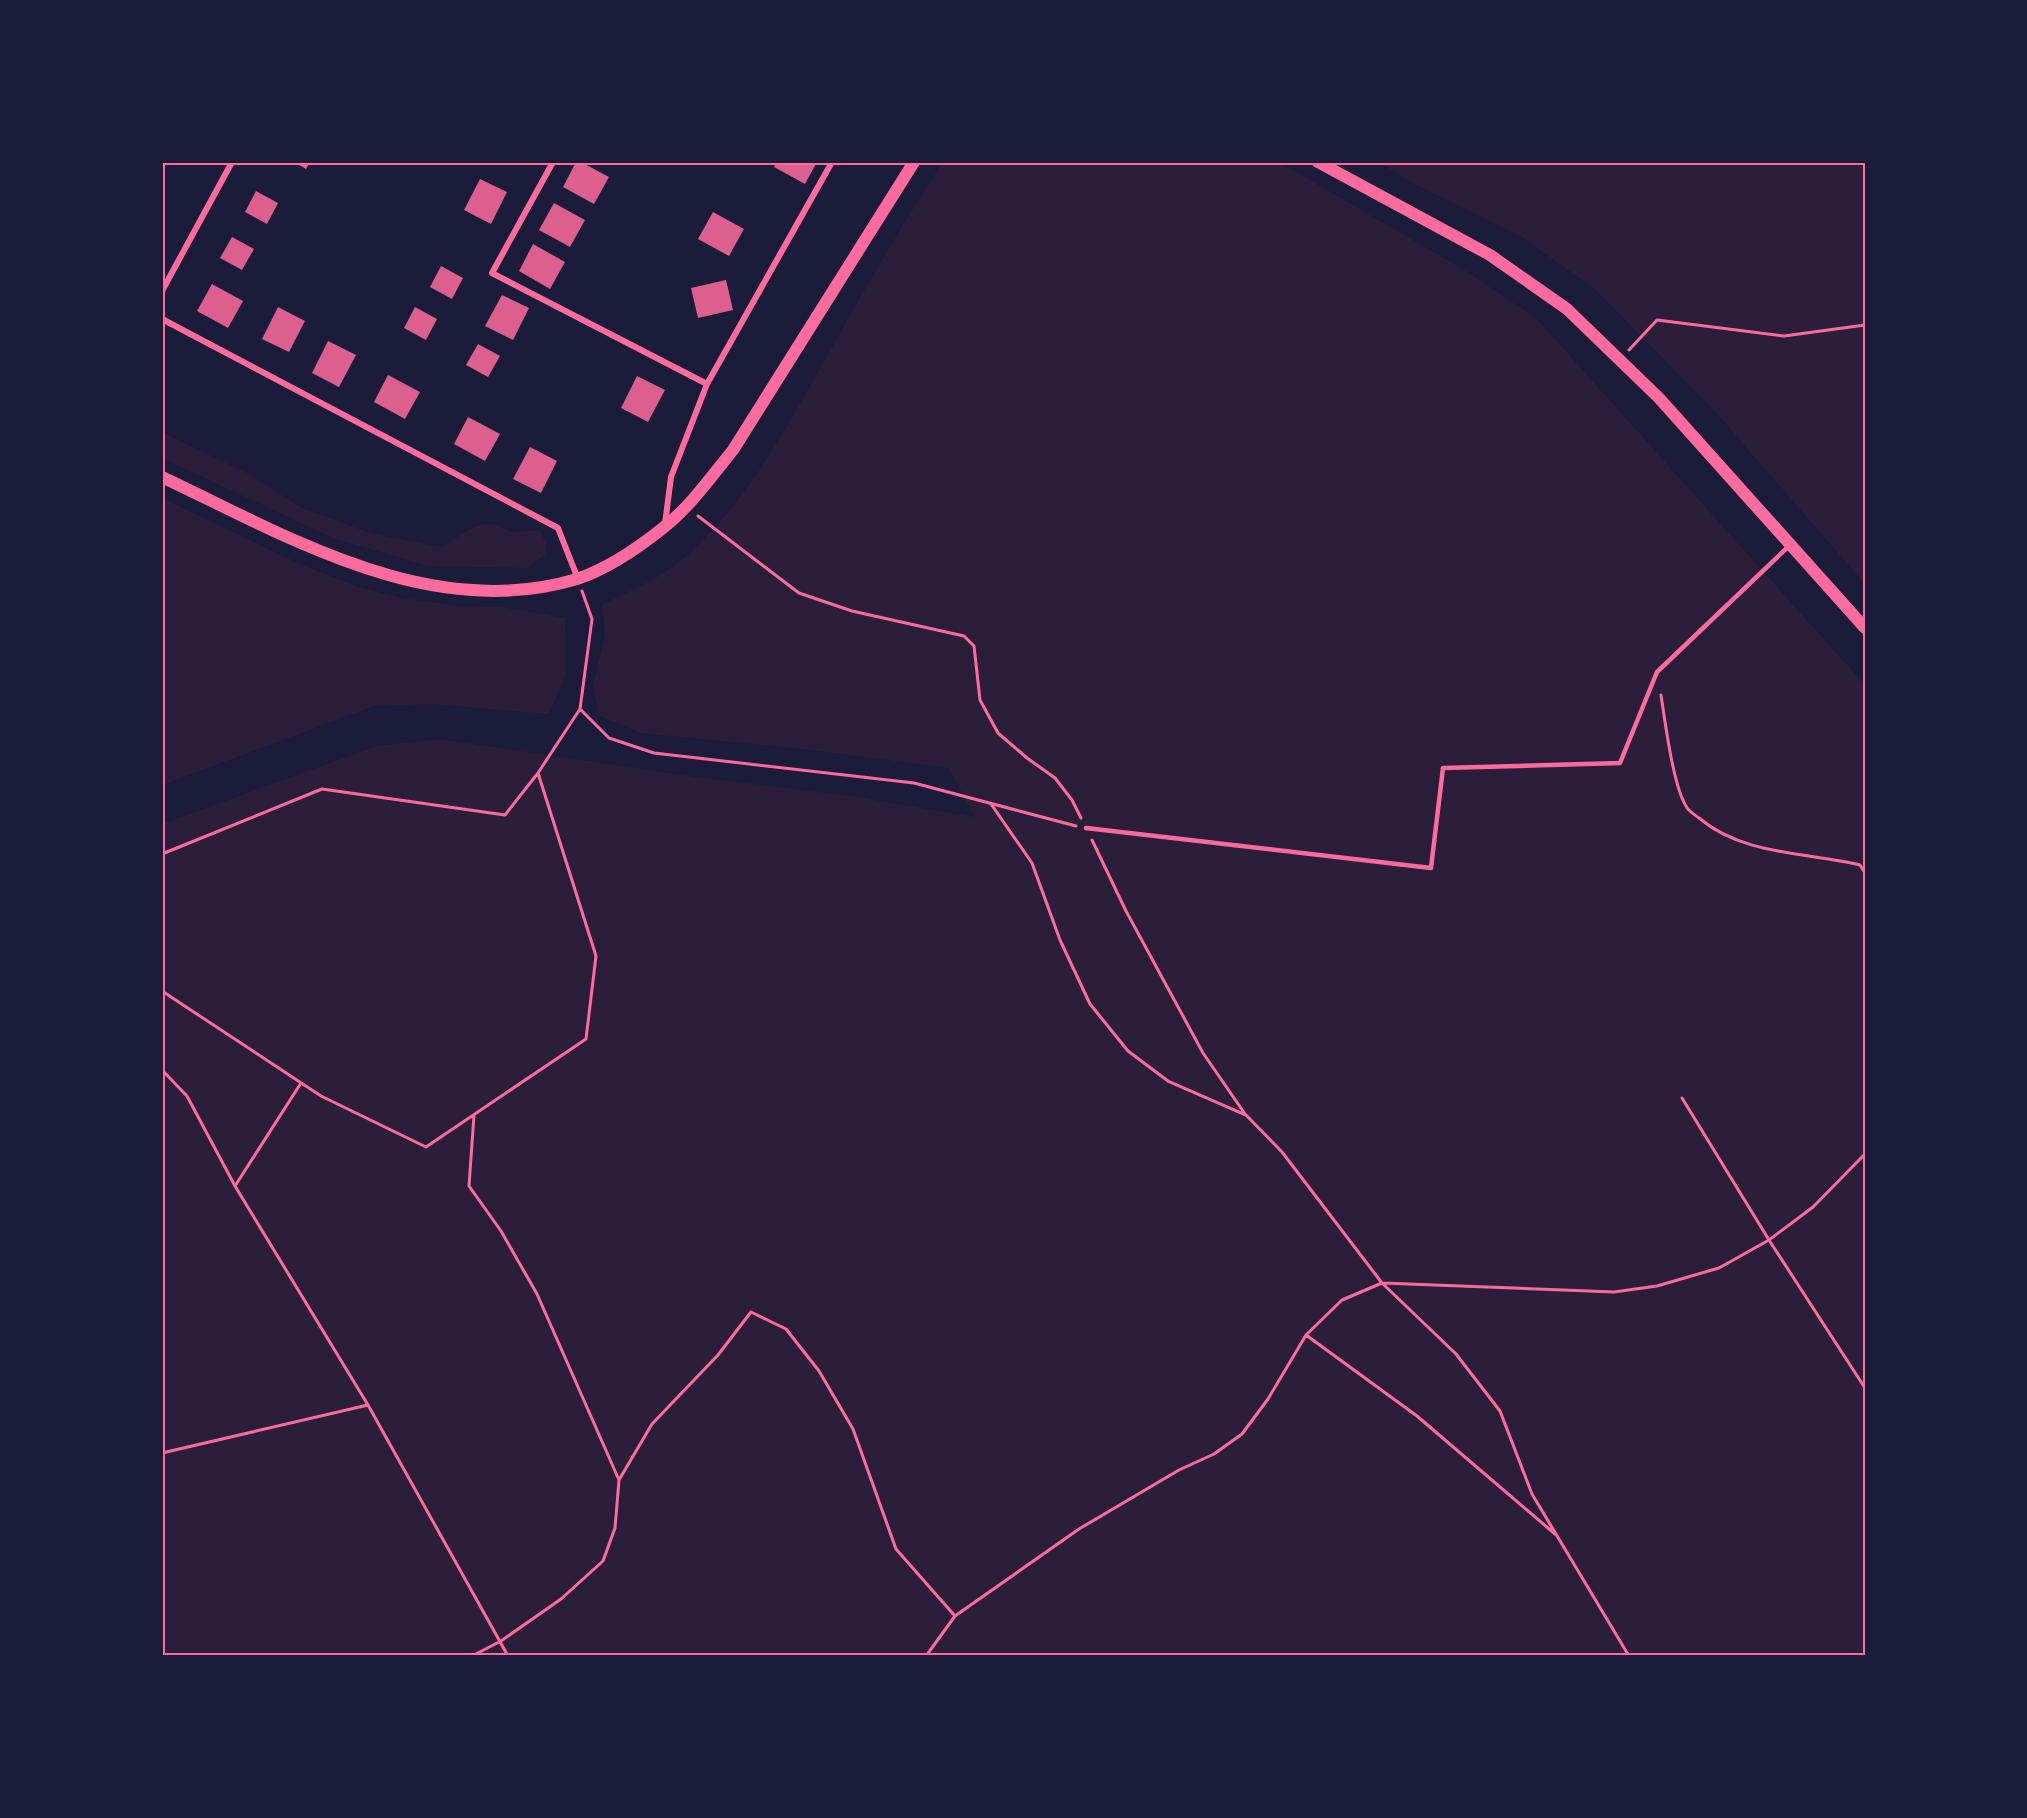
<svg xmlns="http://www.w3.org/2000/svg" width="2027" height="1818" viewBox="0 0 2027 1818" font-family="'Exo 2',sans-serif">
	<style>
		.green { fill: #2a1e3b }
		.building { fill: #dd5f8e }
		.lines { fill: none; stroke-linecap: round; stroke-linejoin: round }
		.path { stroke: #ff6b9d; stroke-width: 3 }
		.service { stroke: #ff6b9d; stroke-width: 4.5 }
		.minor { stroke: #ff6b9d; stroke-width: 6 }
		.secondary { stroke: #ff6b9d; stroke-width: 12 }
		.neatline { fill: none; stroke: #ff6b9d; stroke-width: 2 }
	</style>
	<rect width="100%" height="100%" fill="#1b1b3a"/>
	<!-- green -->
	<path class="green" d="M943,162h336l187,109 70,47 329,367v971h-1703v-832l215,-78 63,-7 256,38 155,19 123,21 -25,-49 -146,-19 -162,-16 -42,-17 -6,-31 12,-50 -3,-30c24,-13 55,-25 76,-42 66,-54 111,-140 153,-214 35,-63 72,-126 112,-187z
		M1378,162h487v422l-146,-168 -123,-126 -74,-53 -109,-54z
		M162,432l89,43 51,33 68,25 72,14c14,-8 32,-24 48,-23 7,0 15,7 23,8 10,1 18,-4 28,0l5,12 -1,11 -18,13 -99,-2 -95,-28 -171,-80z
		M162,498l140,67 56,22 44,11 57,8 42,1 64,11 1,57 -17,39 -116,-10 -59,2 -212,79z"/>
	<!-- building -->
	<path class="building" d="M294,162h16l-4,7z
		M576,162h5l28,15 -15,27 -31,-17z
		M776,162h41l-12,22 -31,-17z
		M480,179l27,13 -16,32 -27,-14z
		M256,191l22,12 -11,21 -22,-12z
		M554,203l31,17 -15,27 -31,-17z
		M713,212l31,17 -15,27 -31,-17z
		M232,237l22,12 -12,21 -22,-12z
		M533,244l32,18 -15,27 -31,-18z
		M441,266l22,12 -11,21 -22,-12z
		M726,280l7,30 -35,8 -7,-30z
		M212,284l31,17 -15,27 -31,-17z
		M502,295l27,13 -16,32 -28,-14z
		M278,307l27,14 -16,31 -27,-13z
		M415,307l22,12 -11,21 -22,-12z
		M328,341l28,14 -17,32 -27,-14z
		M478,344l22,12 -12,21 -22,-12z
		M388,375l32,17 -15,27 -31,-17z
		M637,376l28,14 -17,32 -27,-14z
		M468,417l32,17 -15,27 -31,-17z
		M530,447l27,14 -16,32 -28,-14z"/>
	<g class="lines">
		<!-- path -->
		<path class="path" d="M1629,350l28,-30 127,16 81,-11
			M698,516l101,77 53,18 112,25 10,10 6,54 18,33 29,25 28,20 17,22 9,18
			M1661,695c4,26 12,90 25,111 2,5 9,9 13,12 45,38 108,34 161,47l5,8
			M580,709l29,29 45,15 260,30 162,43
			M991,804l41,59 28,77 30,64 38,47 40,30 78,34 36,37 100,131 74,71 44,57 32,83 97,162
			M1092,840l34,71 77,142 42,61
			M162,854l160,-65 183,26 33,-42 42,-64 12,-90 -10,-28
			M162,991l159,105 105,51 160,-108 10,-83 -58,-183
			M162,1070l25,26 48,90 133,219 140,251
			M1682,1098l87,142 96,148
			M474,1115l-5,71 32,45 36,63 82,186
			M235,1186l66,-103
			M1306,1335l111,81 138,118
			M162,1453l206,-48
			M472,1656l29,-15 60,-42 42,-38 12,-33 4,-48 33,-56 66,-69 33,-43 35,17 33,42 34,58 43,120 59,67
			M926,1656l29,-40 124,-87 100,-59 35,-16 28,-20 26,-35 38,-64 36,-35 40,-17 232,9 43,-6 62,-18 50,-28 44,-33 52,-53"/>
		<!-- service -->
		<path class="service" d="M1086,828l345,40 12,-100 177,-5 37,-91 133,-127"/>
		<!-- minor -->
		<path class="minor" d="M553,162l-61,111 215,111 -36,93 -6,47
			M162,291l70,-129
			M162,319l396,209 20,51
			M707,384l125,-222"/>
		<!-- secondary -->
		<path class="secondary" d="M1318,162l172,93 77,54 92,89 206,230
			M162,477c127,60 269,146 415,102 30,-10 61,-31 86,-51 27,-21 48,-51 70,-78l181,-288"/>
	</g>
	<!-- border -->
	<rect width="2027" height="1818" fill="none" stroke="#1b1b3a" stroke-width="327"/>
	<rect x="164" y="164" width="1700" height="1490" class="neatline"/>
</svg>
